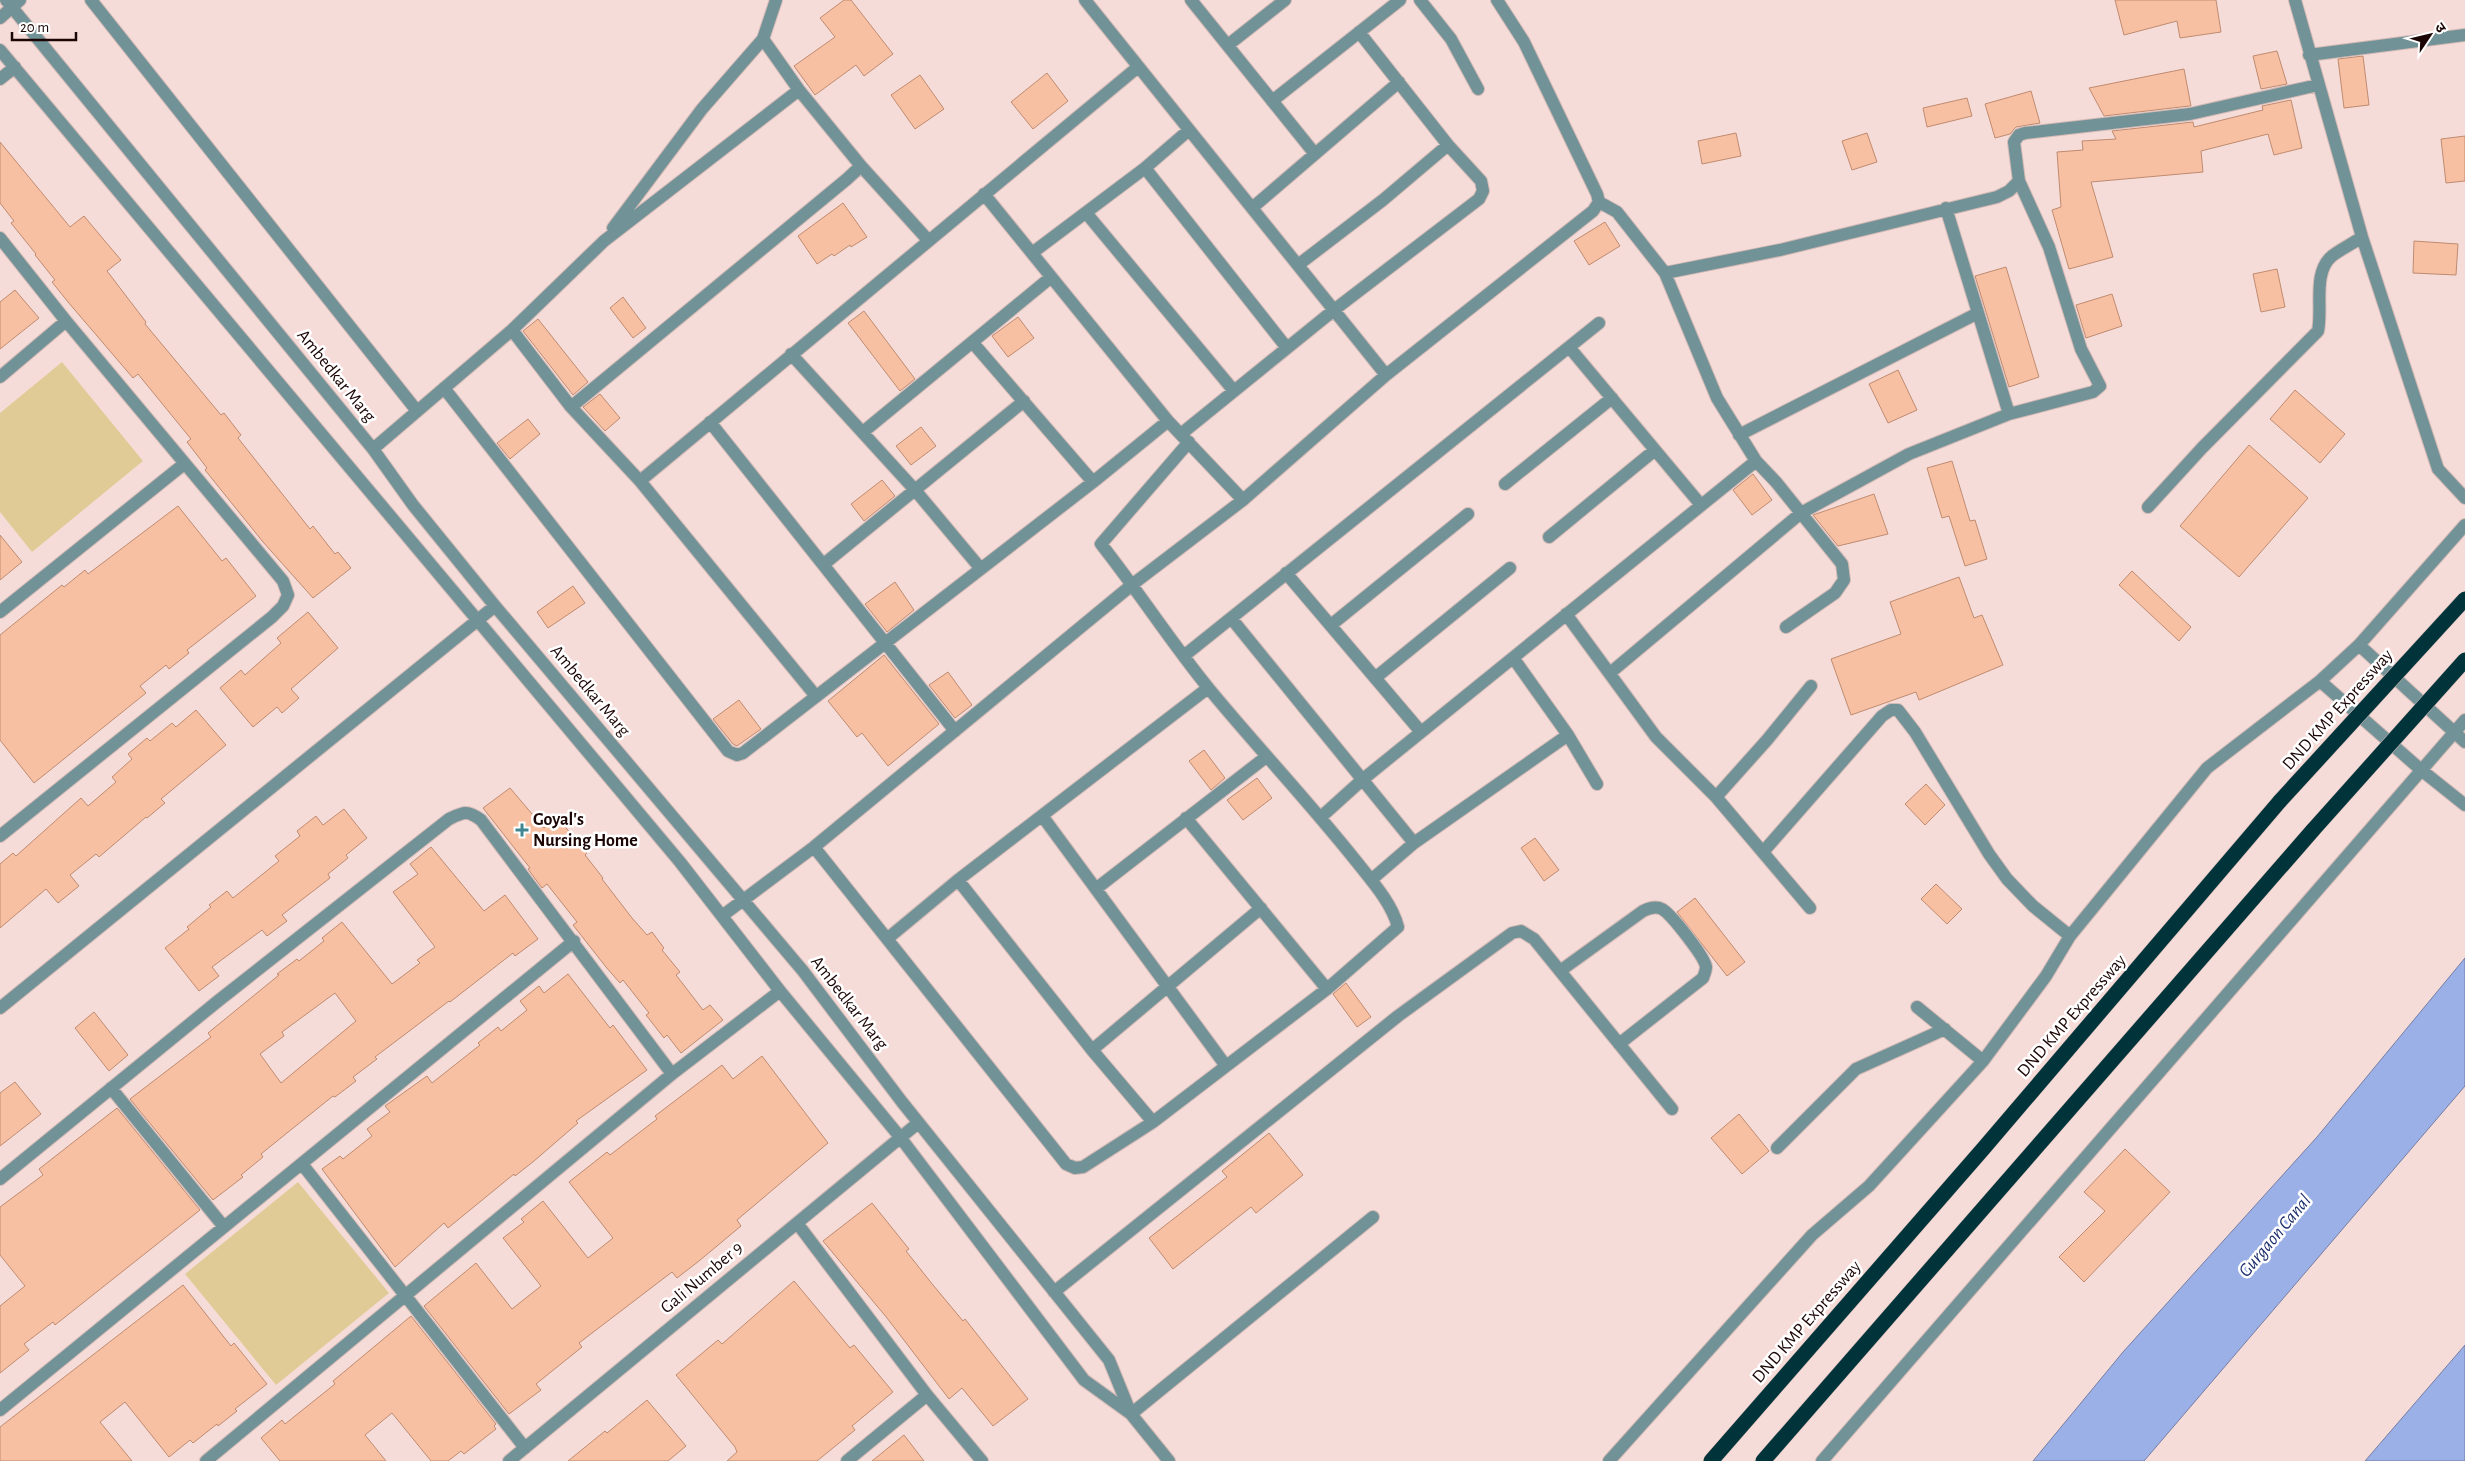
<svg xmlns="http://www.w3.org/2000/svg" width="2465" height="1461" viewBox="0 0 2465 1461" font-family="'Alegreya Sans','Noto Sans Devanagari',sans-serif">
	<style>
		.green { fill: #e0cb97 }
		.water { fill: #9bb0e7; stroke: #757da3 }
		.building { fill: #f8c0a3; stroke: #bf8b70; fill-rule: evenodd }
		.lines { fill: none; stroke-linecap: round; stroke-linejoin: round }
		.minor-casing { stroke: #d3bab6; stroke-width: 14 }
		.highway-casing { stroke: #d3bab6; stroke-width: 16 }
		.minor { stroke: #719297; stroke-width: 12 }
		.highway { stroke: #01333a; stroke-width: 15 }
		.highway-bridge-casing { stroke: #d3bab6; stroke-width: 16; stroke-linecap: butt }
		.highway-bridge { stroke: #01333a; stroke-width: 15 }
		.poi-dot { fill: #408691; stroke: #fff; stroke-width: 2 }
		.labels { text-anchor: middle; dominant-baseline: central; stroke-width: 5; stroke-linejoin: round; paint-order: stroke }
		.street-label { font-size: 18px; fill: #1b0605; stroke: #fff }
		.poi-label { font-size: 18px; font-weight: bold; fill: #1b0605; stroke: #fff; text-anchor: start }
		.water-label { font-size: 19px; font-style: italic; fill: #1f3070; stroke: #fff }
	</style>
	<rect width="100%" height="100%" fill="#f6dcd8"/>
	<!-- green -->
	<path class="green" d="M62,362l81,99 -111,91 -32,-40v-99z
		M298,1182l91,111 -113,92 -91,-111z"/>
	<!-- water -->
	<path class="water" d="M2465,958v128l-321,375h-111l90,-109 194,-215z
		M2465,1345v116h-100z"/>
	<!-- building -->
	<path class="building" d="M844,0h7l42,54 -29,22 -8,-11 -41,30 -21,-29 41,-29 -15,-19z
		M2115,0h101l5,32 -41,6 -3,-17 -53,14z
		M2277,51l10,33 -26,5 -8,-33z
		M2363,56l6,49 -25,3 -6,-49z
		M2184,69l7,37h-2l-85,10 -15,-28z
		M1047,73l21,28 -35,28 -22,-27z
		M920,75l24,34 -29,20 -24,-34z
		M2031,91l9,32 -24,4 -6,7 -15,4 -10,-34z
		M1967,98l5,18 -45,11 -4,-19z
		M2291,100l11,48 -28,7 -6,-21 -67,17 2,21 -112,10 22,75 -44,12 -17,-59 9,-3 -4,-55 26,-2 -1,-9 34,-2 -4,-8 81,-9 1,5 69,-17 -1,-4z
		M1736,133l5,23 -39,8 -4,-23z
		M1867,133l10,29 -25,8 -10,-29z
		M2465,136v45l-19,2 -5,-44z
		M0,142l70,85 14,-11 20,24 17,20 -14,11 39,51 -1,2 76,91 3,-2 17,22 -3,3 72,91 3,-3 22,28 3,-2 13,16 -38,30 -50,-56 -58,-72 2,-2 -20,-26 4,-3 -53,-65 -5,4 -65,-76 -16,-20 3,-2 -20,-25 1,-1 -25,-31 3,-2 -14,-18z
		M843,203l24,34 -16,10 -1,-2 -16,11 -2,-2 -15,10 -19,-28z
		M1605,222l15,24 -31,19 -15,-24z
		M2414,241l44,3 -2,31 -43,-2z
		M2006,267l33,110 -30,10 -34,-111z
		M2277,269l8,38 -24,5 -8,-38z
		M15,290l24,28 -39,31v-47z
		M2112,294l10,32 -36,12 -10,-33z
		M623,297l23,31 -13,10 -23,-30z
		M864,311l51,68 -15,12 -52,-68z
		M1018,317l16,21 -26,19 -16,-21z
		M538,319l50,63 -15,13 -50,-64z
		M1898,370l19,40 -29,13 -19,-39z
		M2295,390l50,44 -25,29 -50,-44z
		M600,394l20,24 -15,13 -22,-24z
		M528,419l12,15 -30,25 -13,-16z
		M921,427l15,19 -25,19 -15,-19z
		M2249,445l59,53 -69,79 -59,-51z
		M1952,461l18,60 5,-1 12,39 -22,7 -16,-50 -7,2 -15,-50z
		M1753,474l19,26 -20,15 -19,-25z
		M882,480l13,16 -31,25 -13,-17z
		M1874,494l14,40 -50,12 -25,-31z
		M178,506l44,55 4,-3 30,38 -69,54 2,3 -20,16 -3,-4 -26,21 6,7 -112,90 -34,-43v-105l62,-50 2,2 21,-17 3,4z
		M0,535l22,27 -22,18z
		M2132,571l59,56 -12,14 -60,-56z
		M1959,577l15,41 8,-3 21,50 -84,35 -3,-8 -65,23 -20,-56 70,-25 -11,-32z
		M895,582l19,28 -27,22 -22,-28z
		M573,586l12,17 -37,25 -11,-16z
		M308,612l30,36 -47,41 8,9 -17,15 -5,-6 -24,20 -33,-39 21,-18 4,5 36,-32 -4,-5z
		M884,655l55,69 -51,42 -26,-33 -5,4 -29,-36z
		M948,672l24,33 -17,13 -26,-33z
		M739,700l22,29 -24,17 -4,-2 -20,-25z
		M196,710l30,35 -65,54 4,4 -18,15 -1,-1 -47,40 -3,-3 -26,21 9,11 -21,17 -12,-14 -46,39v-64l13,-11 3,3 65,-58 7,8 28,-24 -4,-5 20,-18 -4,-5 19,-16 3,3 22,-18 4,4z
		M1204,750l21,28 -14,12 -22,-29z
		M1257,778l15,20 -29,22 -16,-20z
		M1926,784l19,21 -20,20 -20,-21z
		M510,788l34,40 13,-11 30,36 -2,2 18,23 -1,1 30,39 15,17 5,-3 12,16 -2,2 18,22 -4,3 27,35 7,-5 13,15 -42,33 -14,-18 -3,3 -18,-23 3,-2 -26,-33 -3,3 -14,-16 -33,-42 4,-3 -30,-38 -5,4 -14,-19 2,-1 -47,-60z
		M344,809l23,29 -21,17 2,3 -20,16 2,4 -48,37 5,6 -20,15 -5,-6 -50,37 7,9 -20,15 -34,-43 24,-19 -2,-2 24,-20 -2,-2 18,-14 6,7 46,-37 -4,-5 25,-20 -3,-5 19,-15 7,9z
		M1535,838l24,32 -15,11 -23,-33z
		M431,847l53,64 21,-16 33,44 -23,17 -2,-3 -63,49 -1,-1 -74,56 2,2 -24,18 3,4 -21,16 -2,-1 -46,37 -26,21 2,3 -22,18 2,2 -30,23 -83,-101 81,-62 -3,-4 71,-58 -2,-1 20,-15 2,2 25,-20 -2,-3 20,-16 50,62 28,-21 -3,-3 18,-13 -42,-55 25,-18 -8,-10zM335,993l21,28 -75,62 -21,-29 24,-18 -2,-4z
		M1936,884l26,25 -15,15 -26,-25z
		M1695,898l50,64 -18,14 -50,-64z
		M568,974l42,54 3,-3 34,45 -71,51 2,2 -44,38 -19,15 -1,-2 -66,54 -4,-5 -49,44 -73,-98 18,-13 3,3 29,-23 -5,-7 23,-17 -5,-6 42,-30 5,7 48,-38 -2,-2 20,-16 3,4 26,-21 -7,-9 19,-15 5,7z
		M1346,983l25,34 -14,10 -24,-33z
		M94,1012l34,43 -19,16 -34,-43z
		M762,1056l66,87 -91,77 4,6 -42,35 -22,17 -5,-6 -93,71 3,4 -46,37 5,6 -32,24 -85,-108 52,-43 36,46 29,-23 -38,-48 21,-16 -3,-3 22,-18 45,57 25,-20 -44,-56 38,-30 3,3 47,-36 -2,-3 67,-51 11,14z
		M15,1082l26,32 -41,32v-53z
		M117,1108l83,102 -145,115 -2,-3 -29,22 5,6 -29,23v-67l25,-20 -25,-31v-48l43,-32 -4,-6z
		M1739,1114l30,37 -27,23 -31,-36z
		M1269,1133l34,42 -47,38 -5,-6 -78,62 -24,-31 78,-61 -5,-6z
		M2125,1149l45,43 -86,90 -25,-25 46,-46 -21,-19z
		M872,1203l37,46 -3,2 27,34 30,36 2,-2 63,80 -35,27 -31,-38 -13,11 -62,-81 -64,-77z
		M794,1281l56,67 4,-3 39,47 -41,34 3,4 -38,31h-90l10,-9 -2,-5 -59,-72 42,-35 4,4z
		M183,1285l48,61 3,-3 33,41 -32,25 2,2 -19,15 -1,-2 -24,19 -3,-3 -21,17 -44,-55 -25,20 32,39h-132v-34z
		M411,1316l85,108 -2,2 2,3 -32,25 -3,-3 -13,10h-17l-39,-48 -27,22 21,26h-106l-19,-23 21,-18 3,4 50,-40 -2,-3z
		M647,1400l39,46 -18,15h-100l37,-30 2,2z
		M904,1435l20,26h-52z"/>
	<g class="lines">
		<!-- minor casing -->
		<g class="minor-casing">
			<path id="minor" d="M6,0l367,449 40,56 82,101 308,365 99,131 207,258 22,54
				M91,0l326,411
				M1085,0l301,375
				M1191,0l124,154
				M1420,0l31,39 27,50
				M1497,0l27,42 73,152 2,8 18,10 48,61 115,-23 217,-53 12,-6 10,-10 -5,-39 5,-7 6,-2 165,-19 128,-29
				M2295,0l67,237 76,232 27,29
				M0,18l20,-18
				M1228,45l57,-45
				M0,50l680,812 100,129 120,146 184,243 47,34 38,47
				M2309,55l156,-20
				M0,79l15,-12
				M1272,101l128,-101
				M861,166l67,74
				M1145,168l142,180
				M984,194l184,227 75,79
				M1252,208l147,-126
				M1946,208l63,206
				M1087,214l147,177
				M613,228l89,-119 61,-70 13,-39
				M0,238l66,83 217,260 5,14 -5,11 -11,11 -272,219
				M1032,253l113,-85 44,-38
				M1298,265l85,-65 65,-55
				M1665,273l52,125 39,63 20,21 66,82 2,16 -9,13 -49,34
				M512,330l59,77 69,74 175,214
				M973,343l120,139
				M1569,347l132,158
				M791,354l124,136 66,79
				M0,377l66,-56
				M444,388l284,363 9,4 6,-2 350,-271 75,-61
				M571,407l276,-228 14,-13 -62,-76 -36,-51
				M710,422l245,309
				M863,432l187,-154
				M1181,434l153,-124 145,-111 4,-8 -2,-10 -33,-36 -89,-113
				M1739,435l239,-122
				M373,449l139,-119 92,-89 195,-151
				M640,481l498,-414
				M1505,484l107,-86
				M2148,507l54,-59 116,-117c5,-23 -6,-58 14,-75 9,-7 20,-12 30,-19
				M1549,537l106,-87
				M824,564l200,-163
				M1286,573l135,159
				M0,612l184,-148
				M1566,614l90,123 60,60 94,111
				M1231,618l183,225
				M1331,625l137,-111
				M2359,645l106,97
				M1185,655l414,-332
				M1514,659l54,76 29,49
				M1610,673l191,-160 108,-59 100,-40 84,-22 7,-6 -19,-37 -32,-102 -30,-66
				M1375,678l135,-110
				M2320,681l100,88 45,36
				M1716,797l51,-57 44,-54
				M1043,817l183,249
				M1321,817l41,-37 394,-319
				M1186,818l141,171
				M814,847l252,317 9,4 8,-1 70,-45 174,-133 71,-62c-6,-24 -27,-47 -42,-66 -47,-59 -98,-113 -146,-171 -38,-46 -71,-98 -109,-146l88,-102
				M1763,852l119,-136 9,-6h7l17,22 74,122 18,25 26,27 37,30
				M958,880l134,170 61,72
				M1371,880l43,-37 154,-108
				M1097,888l169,-131
				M722,916l92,-69 319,-263 110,-84 143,-125 207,-164 6,-9
				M887,939l71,-59 250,-192
				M1560,971l83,-60c6,-3 13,-5 19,-2 9,5 43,48 44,58 0,4 -2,8 -3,11l-84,66
				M1917,1007l66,54
				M0,1008l495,-402
				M1092,1050l169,-142
				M111,1088l113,139
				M1777,1148l79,-79 89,-40
				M302,1164l223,284
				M0,1179l218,-178 231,-182c15,-7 18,-9 32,1l191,254
				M797,1223l130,172 55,66
				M1054,1292l344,-276 114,-83 9,-2 13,8 138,170
				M0,1410l574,-469
				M1131,1414l242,-197
				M206,1461l466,-387 108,-83
				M509,1461l409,-338
				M847,1461l80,-66
				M1609,1461l203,-226 57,-49 114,-125 63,-85 24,-40 137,-168 113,-87 39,-36 106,-120
				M1822,1461l643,-741"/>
		</g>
		<!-- highway casing -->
		<g class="highway-casing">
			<path id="highway" d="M1711,1461l272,-312 297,-348
				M1763,1461l550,-631"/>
		</g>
		<!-- minor -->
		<use href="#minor" class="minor"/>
		<!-- highway -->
		<use href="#highway" class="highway"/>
		<!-- highway-bridge casing -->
		<g class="highway-bridge-casing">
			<path id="highway-bridge" d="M2280,801l185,-202
				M2313,830l152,-170"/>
		</g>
		<!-- highway-bridge -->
		<use href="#highway-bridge" class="highway-bridge"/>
	</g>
	<!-- markers -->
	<path class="poi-dot" d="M519.5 822.5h5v5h5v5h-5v5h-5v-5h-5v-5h5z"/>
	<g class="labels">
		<!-- street labels -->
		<g class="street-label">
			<text transform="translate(336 376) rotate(51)">Ambedkar Marg</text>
			<text transform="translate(590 691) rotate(50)">Ambedkar Marg</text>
			<text transform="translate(2338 710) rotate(-48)">DND KMP Expressway</text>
			<text transform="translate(849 1003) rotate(52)">Ambedkar Marg</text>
			<text transform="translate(2072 1016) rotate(-49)">DND KMP Expressway</text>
			<text transform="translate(702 1278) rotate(-40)">Gali Number 9</text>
			<text transform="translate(1807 1322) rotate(-49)">DND KMP Expressway</text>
		</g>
		<!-- poi labels -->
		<g class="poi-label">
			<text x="533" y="820">Goyal's<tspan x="533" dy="21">Nursing Home</tspan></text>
		</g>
		<!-- water labels -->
		<g class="water-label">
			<text transform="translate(2275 1236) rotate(-50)">Gurgaon Canal</text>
		</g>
	</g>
	<!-- north arrow -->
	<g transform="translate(2430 35) rotate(55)" stroke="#ffffff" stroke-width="4" paint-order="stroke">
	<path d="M0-4L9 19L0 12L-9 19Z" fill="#1b0605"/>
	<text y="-8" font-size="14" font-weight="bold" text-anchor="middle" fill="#1b0605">उ</text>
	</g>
	<!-- scale -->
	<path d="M12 32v8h64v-8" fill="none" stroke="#1b0605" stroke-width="2.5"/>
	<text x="20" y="32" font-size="15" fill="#1b0605" stroke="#ffffff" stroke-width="4" paint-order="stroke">20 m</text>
</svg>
